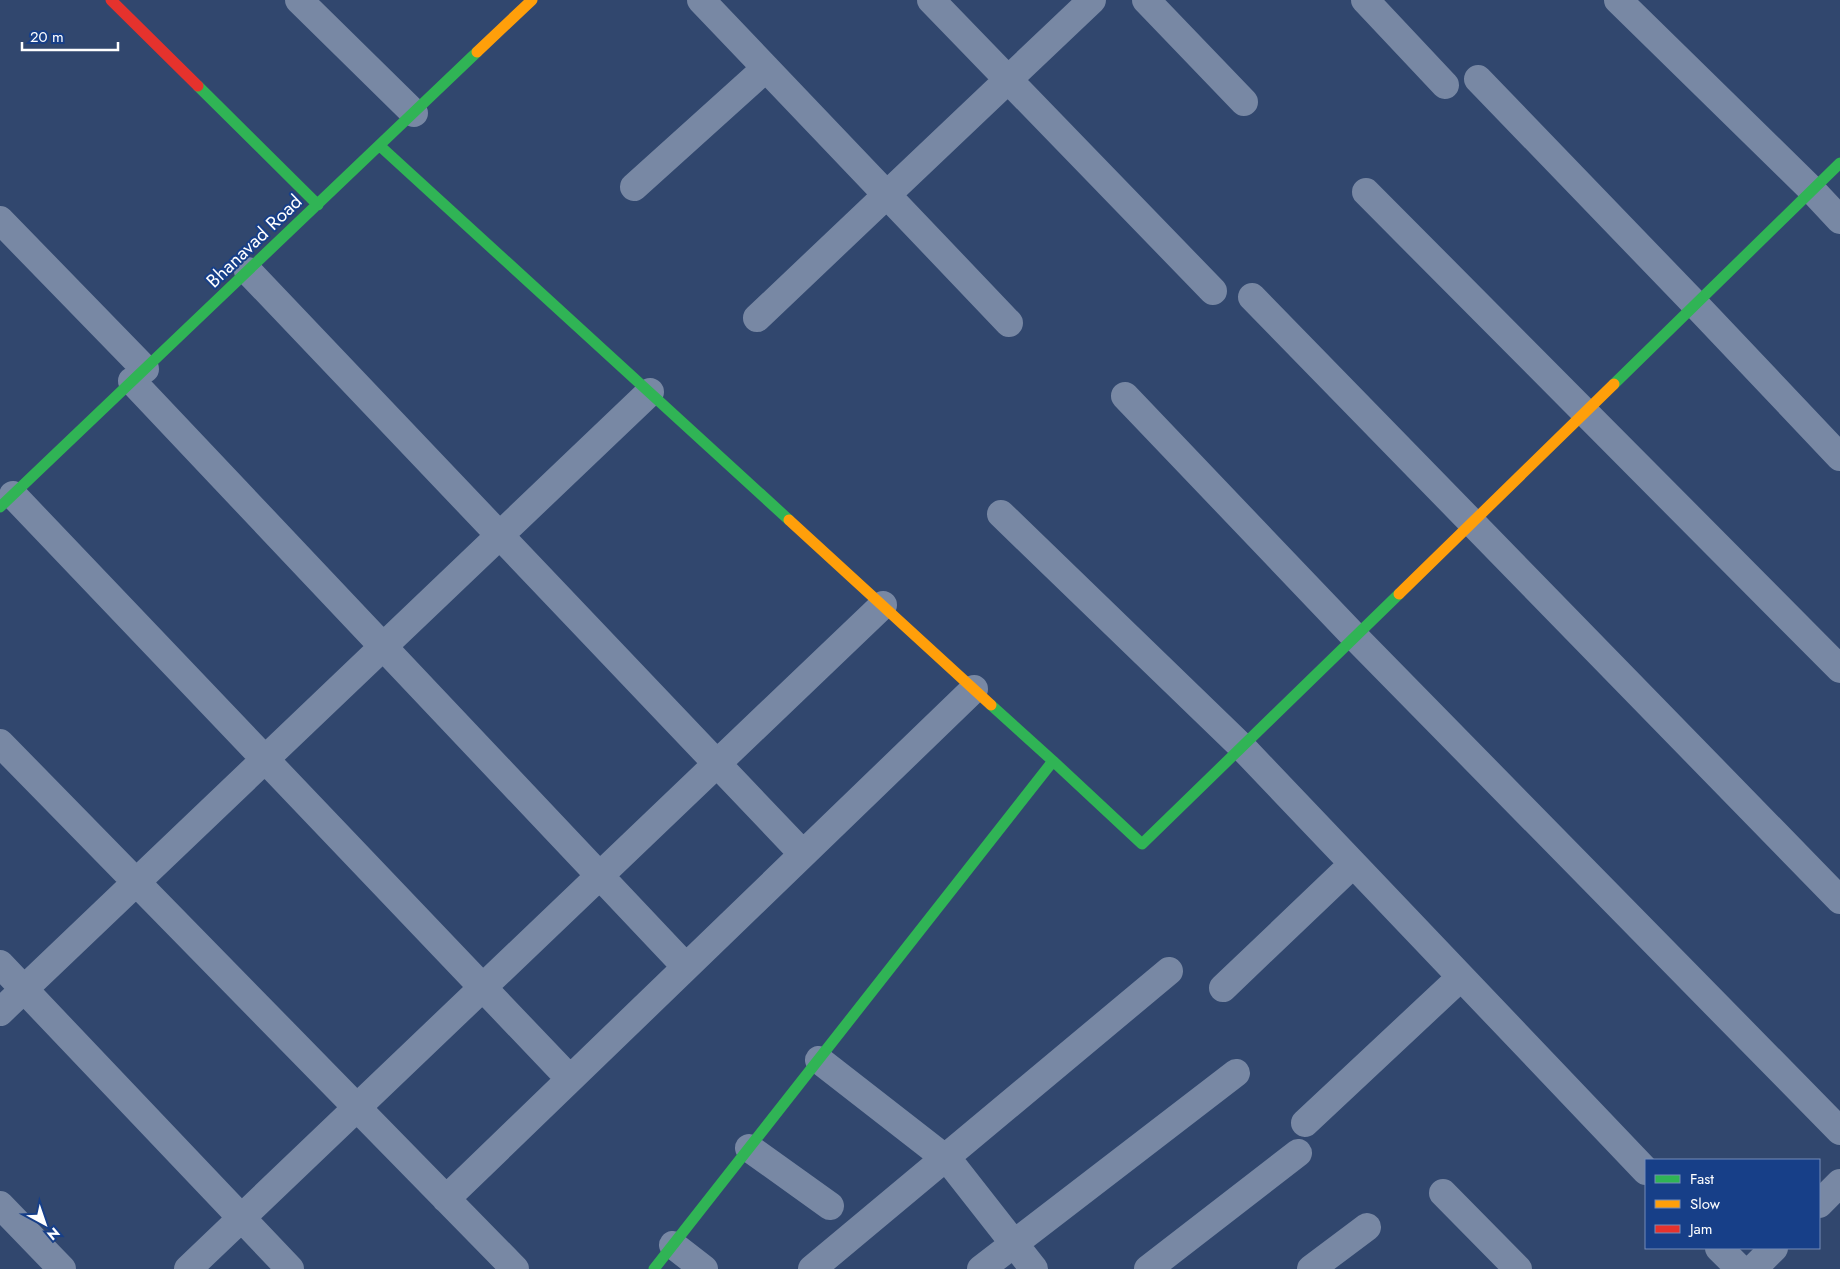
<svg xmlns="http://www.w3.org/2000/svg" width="1840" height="1269" viewBox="0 0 1840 1269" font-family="Jost,sans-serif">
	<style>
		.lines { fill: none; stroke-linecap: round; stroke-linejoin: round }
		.street { stroke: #7888a4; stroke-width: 28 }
		.fast { stroke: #30b455; stroke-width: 11 }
		.slow { stroke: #ff9f0a; stroke-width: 11 }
		.jam { stroke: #e5322d; stroke-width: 11 }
		.labels { text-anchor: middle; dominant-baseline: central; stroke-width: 4; stroke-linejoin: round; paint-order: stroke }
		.street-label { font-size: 19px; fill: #fff; stroke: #173f88 }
	</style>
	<rect width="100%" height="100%" fill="#31476e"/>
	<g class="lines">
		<!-- street -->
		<path class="street" d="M299,0l115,113
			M701,0l308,323
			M931,0l282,291
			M1146,0l98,102
			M1365,0l80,85
			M1618,0l194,190 28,30
			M1478,79l217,225 145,153
			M634,187l132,-119
			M1366,192l474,477
			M0,220l145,149
			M248,271l555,583
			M1252,297l588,603
			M757,318l335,-318
			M132,381l554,586
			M1125,396l230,241 485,494
			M13,495l557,584
			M1001,514l241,233 404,424
			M0,743l515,526
			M0,964l290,305
			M1223,988l130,-124
			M0,1012l650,-620
			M819,1060l131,102 84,107
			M1305,1123l156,-146
			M749,1148l81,58
			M1443,1193l75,76
			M446,1199l528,-510
			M1819,1204l21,-21
			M0,1205l62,64
			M673,1245l31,24
			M1719,1248l21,21
			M188,1269l695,-664
			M812,1269l357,-298
			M981,1269l255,-196
			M1148,1269l150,-116
			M1311,1269l56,-42
			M1753,1269l21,-21"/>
		<!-- fast -->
		<path class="fast" d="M198,86l120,119
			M380,146l409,374
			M1614,384l226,-221
			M0,507l477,-455
			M1053,761l89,83 257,-250
			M654,1269l399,-508 -62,-56"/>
		<!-- slow -->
		<path class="slow" d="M477,52l55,-52
			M789,520l202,185
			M1399,594l215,-210"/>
		<!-- jam -->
		<path class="jam" d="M111,0l87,86"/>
	</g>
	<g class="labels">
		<!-- street labels -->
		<g class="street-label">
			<text transform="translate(254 241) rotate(-44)">Bhanavad Road</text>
		</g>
	</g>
	<!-- legend -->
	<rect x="1645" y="1159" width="175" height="90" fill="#173f88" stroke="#748cb8"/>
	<rect x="1655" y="1175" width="25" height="8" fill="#30b455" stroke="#748cb8"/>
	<text x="1690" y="1184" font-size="15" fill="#ffffff">Fast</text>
	<rect x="1655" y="1200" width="25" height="8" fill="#ff9f0a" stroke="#748cb8"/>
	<text x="1690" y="1209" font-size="15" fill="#ffffff">Slow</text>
	<rect x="1655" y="1225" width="25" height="8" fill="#e5322d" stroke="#748cb8"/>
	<text x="1690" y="1234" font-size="15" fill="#ffffff">Jam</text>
	<!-- north arrow -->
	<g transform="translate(45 1224) rotate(140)" stroke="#173f88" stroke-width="4" paint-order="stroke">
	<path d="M0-4L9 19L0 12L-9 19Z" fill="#ffffff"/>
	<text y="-8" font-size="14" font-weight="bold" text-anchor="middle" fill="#ffffff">N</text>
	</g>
	<!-- scale -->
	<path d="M22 42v8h96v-8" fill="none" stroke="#ffffff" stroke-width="2.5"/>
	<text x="30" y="42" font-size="15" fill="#ffffff" stroke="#173f88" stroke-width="4" paint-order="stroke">20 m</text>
</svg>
